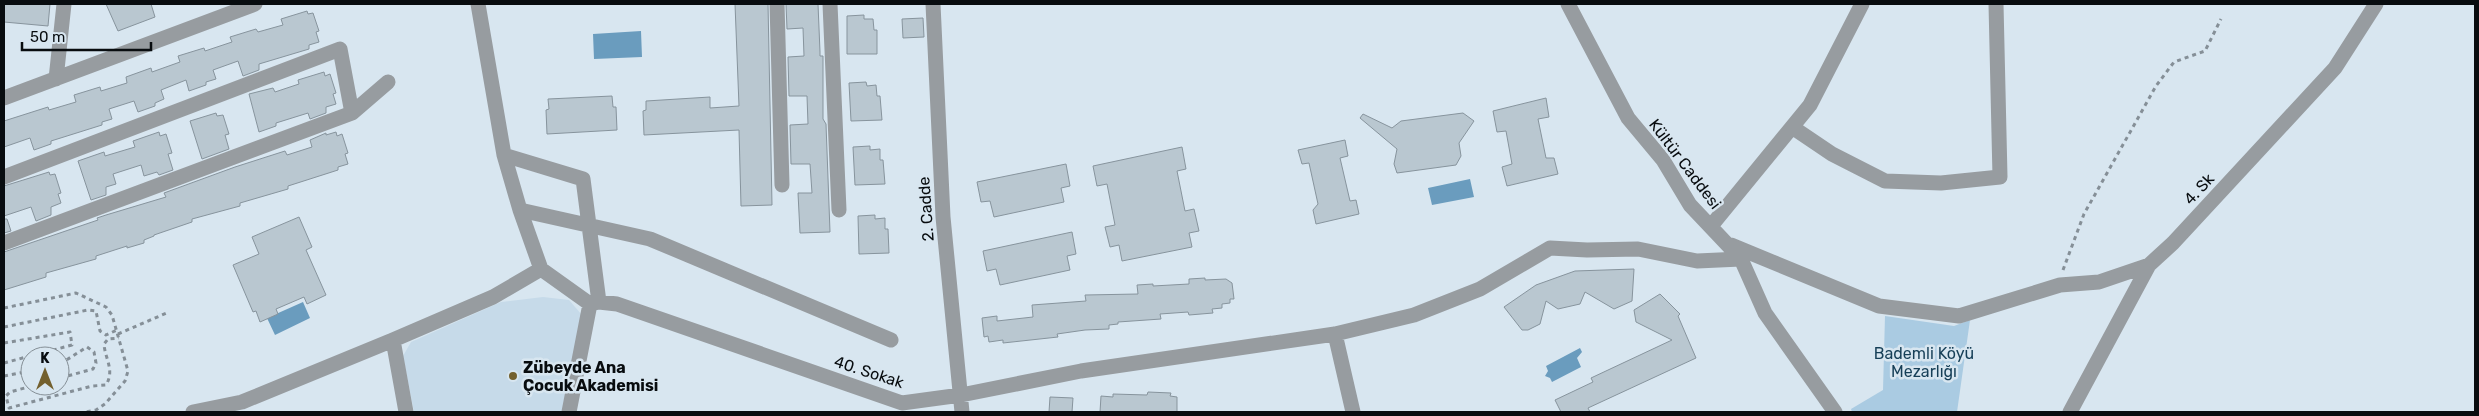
<svg xmlns="http://www.w3.org/2000/svg" width="2479" height="416" viewBox="0 0 2479 416" font-family="Rubik,sans-serif">
	<style>
		.built { fill: #c6dae9 }
		.green { fill: #aacbe2 }
		.water { fill: #6a9cbe }
		.building { fill: #b9c7d0; stroke: #87949d }
		.lines { fill: none; stroke-linecap: round; stroke-linejoin: round }
		.path { stroke: #858f97; stroke-width: 3; stroke-dasharray: 4 4; stroke-linecap: butt }
		.minor { stroke: #979ca0; stroke-width: 15 }
		.poi-dot { fill: #73602e; stroke: #d8e6f0; stroke-width: 2 }
		.labels { text-anchor: middle; dominant-baseline: central; stroke-width: 5; stroke-linejoin: round; paint-order: stroke }
		.street-label { font-size: 16px; fill: #080c0f; stroke: #d8e6f0 }
		.park-label { font-size: 16px; fill: #163f57; stroke: #d8e6f0 }
		.poi-label { font-size: 16px; font-weight: bold; fill: #080c0f; stroke: #d8e6f0; text-anchor: start }
	</style>
	<rect width="100%" height="100%" fill="#d8e6f0"/>
	<!-- built -->
	<path class="built" d="M543,297l26,3 13,15 -19,97h-149l-11,-56 8,-14 90,-40z"/>
	<!-- green -->
	<path class="green" d="M1885,316l69,10 16,-6 -13,92h-105l-1,-3 32,-19z"/>
	<!-- water -->
	<path class="water" d="M641,31l1,26 -48,2 -1,-25z
		M1470,179l4,18 -42,8 -4,-17z
		M303,302l7,16 -35,17 -8,-17z
		M1580,348l2,4 -5,6 4,9 -29,15 -2,-4 -5,-2 3,-5 -2,-5z"/>
	<!-- building -->
	<path class="building" d="M4,4h46l-2,22 -44,-4z
		M106,4h45l4,13 -37,14z
		M735,4h33l4,201 -31,1 -2,-76 -95,5 -1,-24 3,-1v-9l64,-4v11l29,-2z
		M786,4h32l2,48v4h3v63l3,5 4,108 -30,1 -2,-40h14l-2,-29h-19l-1,-39 18,-1 -1,-28h-18l-1,-39 16,-1 -1,-28 -16,1z
		M307,11l1,3 5,-1 6,18 -3,1 3,10 -10,3v4l-50,15v6l-16,6 -5,-15 -25,9 3,9 -10,3v3l-17,6 -3,-11 -25,10 3,9 -9,4v3l-17,6 -4,-11 -25,8 3,10 -10,3v3l-51,16v3l-17,6 -4,-12 -26,9v-26l44,-14 1,3 27,-8 -2,-7 26,-8 1,4 26,-8 -1,-6 25,-9 1,4 28,-10 -2,-6 26,-8 1,3 27,-9 -2,-5 26,-8 2,3 25,-7 -2,-6z
		M864,15v4h9l1,11h3v24h-30v-38z
		M923,18l1,19 -21,1 -1,-19z
		M324,72l1,4 5,-2 6,19 -3,1 3,10 -10,3v6l-16,6 -2,-6 -32,10v3l-17,6 -10,-38 24,-6 2,4 24,-8 -1,-4z
		M866,82l1,4 9,-1 1,11h3l2,24 -31,1 -2,-38z
		M612,96l1,11h3l1,23 -70,4 -1,-24 3,-1 -1,-10z
		M1546,98l3,19 -11,2 8,39h8l4,16 -51,12 -5,-19 10,-3 -6,-33 -9,1 -4,-21z
		M216,113l1,3 6,-1 6,19 -4,1 4,14 -27,10 -12,-38z
		M1463,113l11,8 -15,22 2,13 -5,9 -59,8 -3,-9 3,-15 -37,-31 3,-4 29,14 9,-7z
		M159,132l1,4 6,-2 6,19 -4,1 5,16 -14,5 -2,-3 -13,4 -3,-11 -28,9 3,10 -10,3v8l-15,5 -13,-39 26,-9 1,4 30,-9 -2,-6z
		M336,132l1,4 5,-2 6,19 -3,1 3,10 -10,3v3l-50,16v3l-48,14v3l-48,13v3l-38,13v1l-10,4v3l-17,5v-2l-31,10v3l-50,14v4l-42,13v-38l94,-32 -1,-2 9,-3 60,-18 -2,-4 71,-26 50,-16 2,4 25,-8 -2,-7 16,-7v2z
		M1345,140l3,16 -8,2 10,43 6,-1 3,14 -43,10 -3,-14 5,-6 -9,-41 -7,1 -4,-14z
		M870,146v4l10,-1v11h3l2,24 -30,1 -2,-38z
		M1182,147l4,22 -9,2 8,40 9,-2 5,22 -10,2 3,14 -70,14 -3,-16 -9,2 -5,-20 10,-2 -8,-41 -10,2 -4,-20z
		M1066,164l4,22 -9,2 3,14 -70,15 -4,-16 -9,1 -4,-20z
		M49,172l1,3 5,-1 6,19 -3,1 3,9 -10,4v8l-15,6 -5,-14 -27,9v-30z
		M875,215v4l10,-1v11h3l1,24 -30,1 -1,-38z
		M299,217l13,30 -6,3 20,45 -19,9 -3,-7 -28,12 2,5 -18,8 -4,-11 -3,1 -20,-47 26,-11 -7,-17z
		M4,219h3l4,12 -7,2z
		M1072,232l4,22 -9,2 3,14 -70,15 -4,-16 -9,2 -4,-20z
		M1634,269l-2,32 -18,8 -29,-17 -5,12 -22,5 -12,-8 -6,23 -12,6h-6l-18,-23 32,-22 39,-14z
		M1205,278v2l21,-1 6,4 2,16h-4v4l-8,1v4l-10,1 1,4 -24,2 -1,-3 -28,2 1,5 -43,3v2l-9,1v4l-24,1 -28,4 1,3 -55,6v-3l-14,2 -1,-6 -4,1 -2,-19 15,-2v5l36,-4 -1,-12 54,-4 -1,-6 53,-1 -1,-9 16,-1v2l36,-2v-5z
		M1660,294l20,20 -2,2 18,42 -108,50 2,4h-29l-6,-12 38,-18 -2,-4 81,-38 -36,-18 -2,-12z
		M1148,392l23,1 -1,3 7,1v15h-77l1,-16 12,1v-3l34,1z
		M1050,397l23,1 -1,14h-23z"/>
	<g class="lines">
		<!-- path -->
		<path class="path" d="M2063,270l21,-56 72,-128 18,-24 31,-11 16,-32
			M4,308l72,-15 30,14 6,8 16,56 -3,10 -20,23 -9,6 -11,2
			M4,327l84,-17 8,1 4,20 6,4 11,-5
			M118,334l51,-22
			M4,343l66,-11 2,13 -41,11
			M4,363l26,-7
			M60,364l27,-17 7,5 2,11 -3,6 -33,9
			M4,376l26,-5
			M32,386l-22,6 -4,4 3,12 83,-22 14,-1c9,-15 -1,-26 -2,-41l4,-5 11,-1"/>
		<!-- minor -->
		<path class="minor" d="M478,4l26,151 16,55 21,59 49,35 -21,108
			M777,4l5,181
			M830,4l9,206
			M933,4l10,213 19,195
			M1568,4l60,114 35,42 27,45 51,54 24,54 70,99
			M56,79l8,-75
			M4,98l251,-94
			M1792,127l40,27 53,27 56,2 59,-6 -4,-173
			M504,155l79,24 16,123
			M4,177l336,-128 12,64
			M520,210l130,29 241,101
			M1711,226l99,-121 52,-101
			M4,243l348,-130 36,-31
			M1731,245l148,61 80,10 101,-31 39,-3 50,-17
			M590,304l9,-2 18,2 285,99 59,-8 120,-24 254,-37 79,-19 66,-26 70,-41 37,2 51,-1 59,12 44,-2
			M1335,334l18,78
			M393,340l13,72
			M193,412l49,-10 151,-62 100,-43 48,-28
			M2070,412l79,-147 24,-22 162,-175 41,-64"/>
	</g>
	<!-- markers -->
	<circle class="poi-dot" cx="513" cy="376" r="5"/>
	<g class="labels">
		<!-- street labels -->
		<g class="street-label">
			<text transform="translate(1685 164) rotate(53)">Kültür Caddesi</text>
			<text transform="translate(2199 189) rotate(-47)">4. Sk</text>
			<text transform="translate(926 209) rotate(-94)">2. Cadde</text>
			<text transform="translate(869 372) rotate(18)">40. Sokak</text>
		</g>
		<!-- park labels -->
		<g class="park-label">
			<text x="1924" y="353">Bademli Köyü<tspan x="1924" dy="18">Mezarlığı</tspan></text>
		</g>
		<!-- poi labels -->
		<g class="poi-label">
			<text x="523" y="367">Zübeyde Ana<tspan x="523" dy="18">Çocuk Akademisi</tspan></text>
		</g>
	</g>
	<!-- border -->
	<rect width="2479" height="416" fill="none" stroke="#080c0f" stroke-width="10"/>
	<!-- north arrow -->
	<g transform="translate(45 371)"><circle r="24" fill="#d8e6f0" stroke="#858f96"/>
	<path d="M0-4L9 19L0 12L-9 19Z" fill="#73602e"/>
	<text y="-8" font-size="14" font-weight="bold" text-anchor="middle" fill="#080c0f">K</text>
	</g>
	<!-- scale -->
	<path d="M22 42v8h129v-8" fill="none" stroke="#080c0f" stroke-width="2.5"/>
	<text x="30" y="42" font-size="15" fill="#080c0f" stroke="#d8e6f0" stroke-width="4" paint-order="stroke">50 m</text>
</svg>
